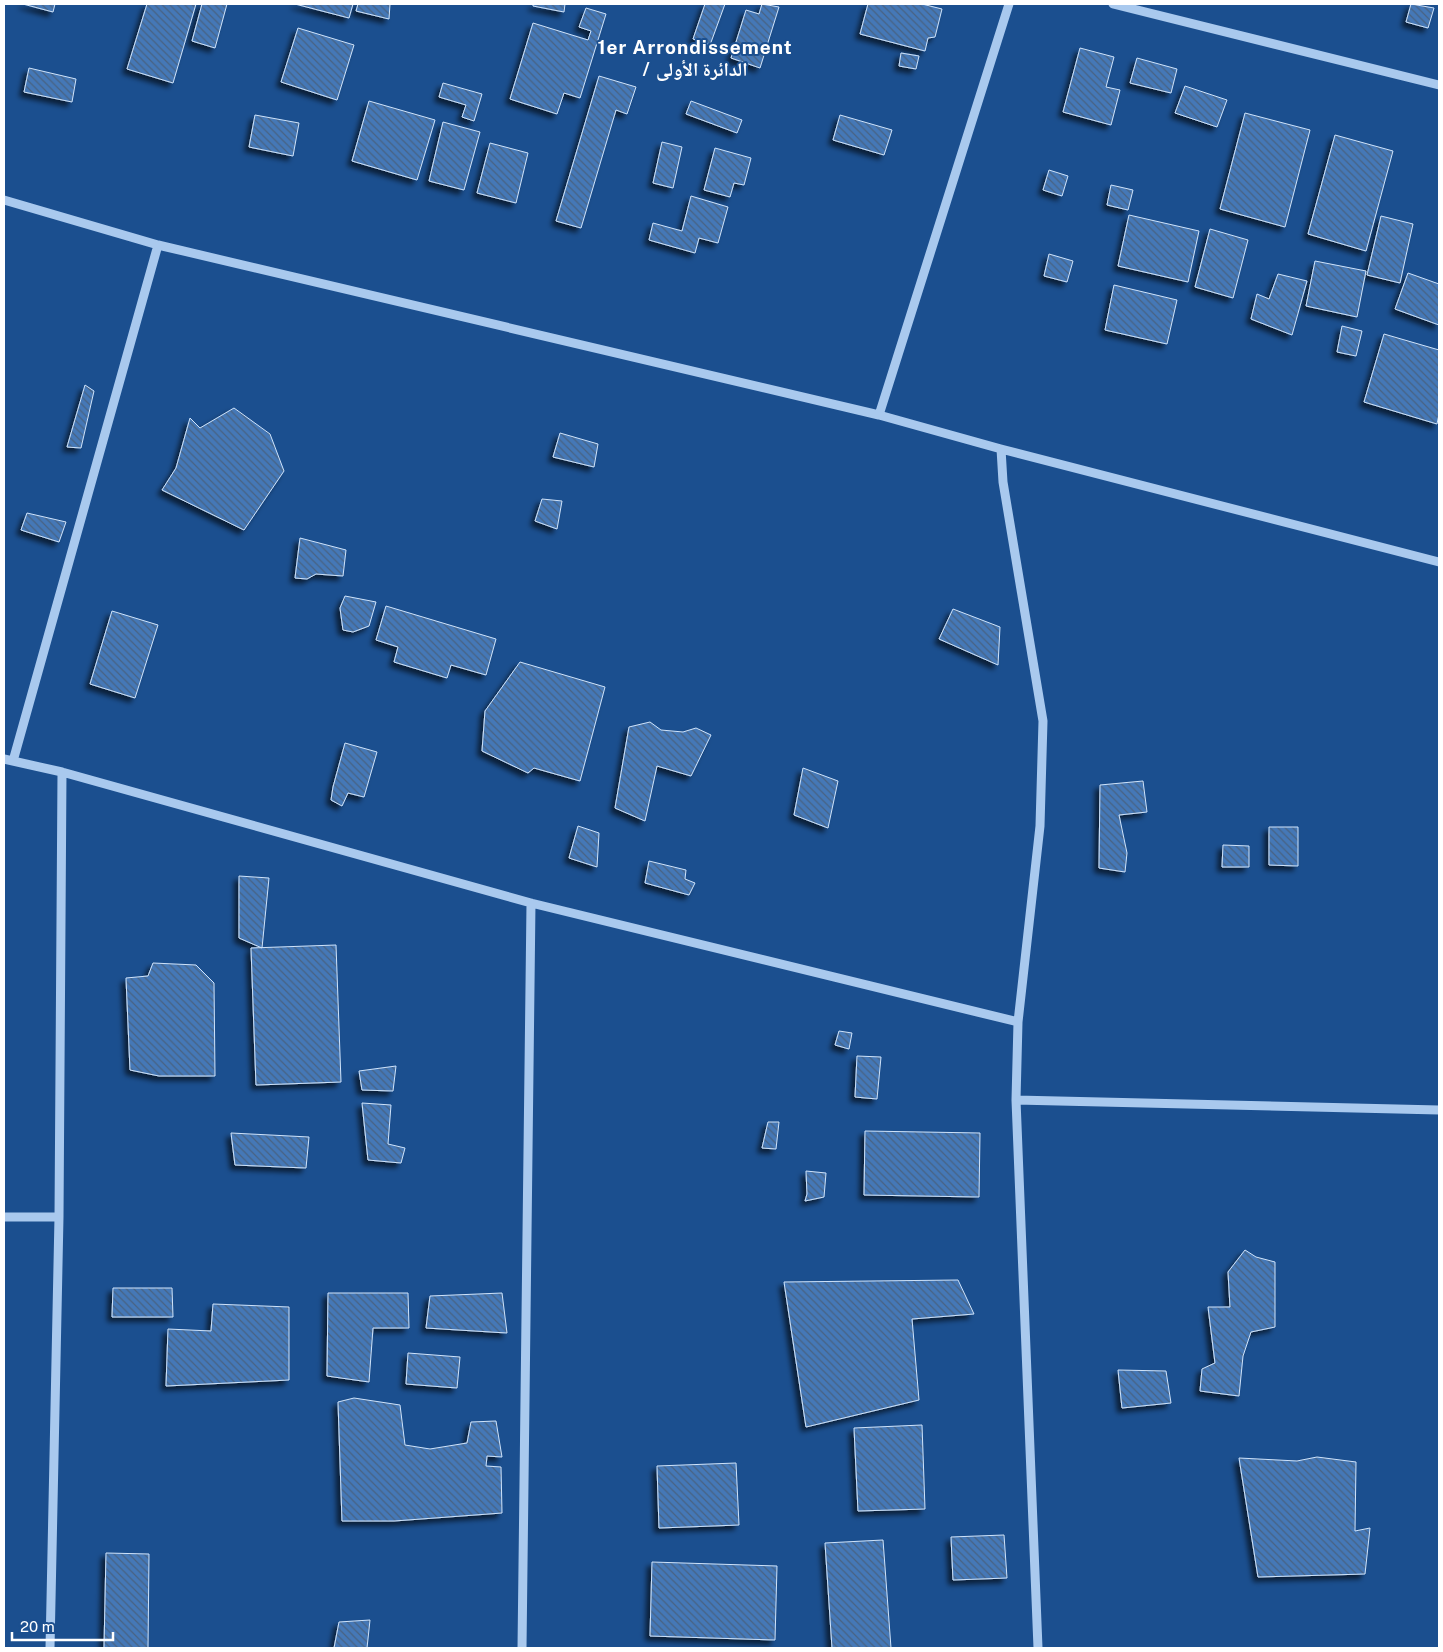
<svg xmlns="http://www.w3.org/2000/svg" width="1443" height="1652" viewBox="0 0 1443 1652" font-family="'Public Sans','Noto Naskh Arabic',sans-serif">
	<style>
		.building { fill: url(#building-back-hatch); stroke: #cfe3fa; filter: url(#shadow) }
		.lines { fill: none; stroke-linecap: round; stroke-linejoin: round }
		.minor { stroke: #a9c9ee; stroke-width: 9 }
		.labels { text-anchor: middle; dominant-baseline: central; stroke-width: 4; stroke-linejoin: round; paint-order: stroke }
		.district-label { font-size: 19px; font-weight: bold; letter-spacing: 1px; fill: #fff; stroke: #1b4f8f }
	</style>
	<defs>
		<pattern id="building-back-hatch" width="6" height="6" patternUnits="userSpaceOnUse" patternTransform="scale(1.25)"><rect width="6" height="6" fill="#4478b7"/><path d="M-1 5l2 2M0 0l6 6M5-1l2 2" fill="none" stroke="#486282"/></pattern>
		<filter id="shadow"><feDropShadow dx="-4.5" dy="4.5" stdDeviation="2.5" flood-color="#0009"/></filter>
	</defs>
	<rect width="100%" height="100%" fill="#1b4f8f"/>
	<!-- building -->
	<path class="building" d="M23,4h32l-2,8z
		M147,4h49l-23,79 -46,-14z
		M202,4h25l-12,44 -23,-7z
		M295,4h58l-4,14z
		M358,4h32l-1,15 -33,-8z
		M533,4h32l-1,8 -31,-6z
		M705,4h20l-15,41 -17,-6z
		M762,4l17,3 -19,61 -29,-10 15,-48 13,4z
		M868,4h54l20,5 -7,28 -7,1 -3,13 -65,-17z
		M1411,4l23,4 -6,20 -22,-6z
		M586,8l20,6 -26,84 -16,-5 -7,21 -47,-15 23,-76 55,17 3,-9 -12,-4z
		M298,28l56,17 -17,55 -56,-18z
		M1080,48l34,9 -8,30 14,3 -9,35 -48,-13z
		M901,53l18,3 -3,13 -17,-3z
		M1137,58l40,11 -6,24 -41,-10z
		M29,68l47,11 -4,23 -48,-10z
		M599,76l37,11 -9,27 -11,-4 -35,118 -25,-7z
		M443,83l39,11 -8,27 -12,-4 4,-12 -27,-8z
		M1185,86l42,14 -10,27 -42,-14z
		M369,101l66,19 -18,60 -65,-19z
		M691,101l51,19 -5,13 -51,-19z
		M1245,113l65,17 -25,97 -65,-18z
		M255,115l44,8 -6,33 -44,-9z
		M840,115l52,15 -8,25 -51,-15z
		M443,122l37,10 -16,58 -35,-9z
		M1335,135l58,16 -27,100 -58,-17z
		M662,142l20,5 -9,41 -20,-5z
		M490,143l38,10 -12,50 -39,-10z
		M715,148l36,10 -7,27 -10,-2 -4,14 -26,-7z
		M1049,170l19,6 -6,20 -19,-6z
		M1111,185l22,5 -5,20 -21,-5z
		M691,196l37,11 -10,36 -19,-5 -4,15 -46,-13 4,-17 29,8z
		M1129,215l70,16 -11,51 -70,-16z
		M1381,216l32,8 -13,59 -33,-8z
		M1210,229l38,11 -15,58 -38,-11z
		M1049,254l24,7 -6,21 -23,-6z
		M1315,261l51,10 -9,46 -51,-11z
		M1408,273l31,11v41l-44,-16z
		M1278,274l29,7 -15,54 -41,-16 6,-25 12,5z
		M1114,285l63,15 -10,44 -62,-14z
		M1342,326l20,5 -6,25 -19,-4z
		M1384,334l55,16v64l-2,10 -73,-22z
		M85,385l9,6 -13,57 -14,-1z
		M234,408l36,26 14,37 -40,59 -82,-40 14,-22 14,-50 10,10z
		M560,433l38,11 -4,23 -41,-10z
		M542,499l20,2 -5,28 -22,-8z
		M27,513l39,9 -7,20 -38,-12z
		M300,538l46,12 -3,26 -27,-2 -9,5 -12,-1z
		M345,596l31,6 -7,24 -16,6 -10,-2 -3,-22z
		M386,606l110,33 -10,36 -35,-10 -4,13 -53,-16 4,-15 -22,-7z
		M953,609l47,18 -2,38 -59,-26z
		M112,611l46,14 -23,73 -45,-14z
		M520,662l85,25 -25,94 -46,-13 -6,5 -46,-22 3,-40z
		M650,722l11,8 22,2 13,-4 15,7 -20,41 -34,-10 -12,55 -30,-13 14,-81z
		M345,743l32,9 -13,45 -16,-4 -6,13 -11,-6 2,-13z
		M803,768l35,13 -10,47 -34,-13z
		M1143,781l4,31 -28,3 8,38 -2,19 -26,-4 1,-83z
		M578,826l21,7 -2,34 -28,-9z
		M1269,827h29v39l-29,-1z
		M1223,845l26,1v21h-27z
		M649,861l37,9 -1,9 10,4 -6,12 -44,-12z
		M239,876l30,2 -7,70 -23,-10z
		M336,945l5,137 -85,3 -5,-137z
		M153,963l43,2 18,18 1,93h-56l-29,-6 -4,-92 22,-2z
		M839,1031l13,2 -3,16 -14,-4z
		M857,1056l24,1 -4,42 -22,-2z
		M396,1066l-3,25 -31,-1 -3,-19z
		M362,1103l29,2 -3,39 17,4 -4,15 -33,-3z
		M768,1122h11l-3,27 -14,-1z
		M865,1131l115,2 -1,64 -115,-2z
		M231,1133l78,4 -3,31 -71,-3z
		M806,1171l20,2 -2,24 -19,4 2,-7z
		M1245,1250l11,7 19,5v65l-24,5 -8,24 -4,40 -39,-5 2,-22 13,-6 -7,-56h22l-2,-35z
		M958,1280l16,34 -62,5 7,81 -113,27 -22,-145z
		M113,1288h59l1,29h-61z
		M328,1293h80l1,35h-36l-4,54 -42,-6z
		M502,1293l5,40 -81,-5 4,-32z
		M213,1304l76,3v73l-123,6 2,-57 43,2z
		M408,1353l52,4 -3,31 -51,-4z
		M1118,1370l48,1 5,32 -49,5z
		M354,1398l46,7 5,40 25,4 37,-6 4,-21 25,-1 6,36 -15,-1 -1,10 15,1 1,46 -108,8h-52l-4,-119z
		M922,1425l3,84 -67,2 -4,-83z
		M1317,1457l39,5 -1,69 15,-3 -5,46 -107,3 -19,-119 58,3z
		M736,1463l3,62 -80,3 -2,-62z
		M1004,1535l3,43 -54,2 -2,-43z
		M883,1540l8,108h-59l-7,-105z
		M106,1553l43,1 -1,94h-44z
		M652,1562l125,4 -2,74 -125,-4z
		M370,1620l-3,28h-33l5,-26z"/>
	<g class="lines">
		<!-- minor -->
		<path class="minor" d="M1009,4l-130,411 122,34 438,113
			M1113,4l326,81
			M4,200l154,45 721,170
			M1001,449l2,33 40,239 -3,105 -22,196 -2,78 22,548
			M4,759l58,13 469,131 487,119
			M13,761l145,-516
			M1016,1100l423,10
			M4,1217h55
			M50,1648l9,-431 3,-445
			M522,1648l9,-745"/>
	</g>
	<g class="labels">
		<!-- district labels -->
		<g class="district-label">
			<text x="695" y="47">1er Arrondissement<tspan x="695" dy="22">/ الدائرة الأولى</tspan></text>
		</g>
	</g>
	<!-- border -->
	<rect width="1443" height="1652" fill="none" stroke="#ffffff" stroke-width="10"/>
	<!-- scale -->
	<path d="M12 1632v8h101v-8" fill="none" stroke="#ffffff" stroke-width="2.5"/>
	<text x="20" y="1632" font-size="15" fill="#ffffff" stroke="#1b4f8f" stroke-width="4" paint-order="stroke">20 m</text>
</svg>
